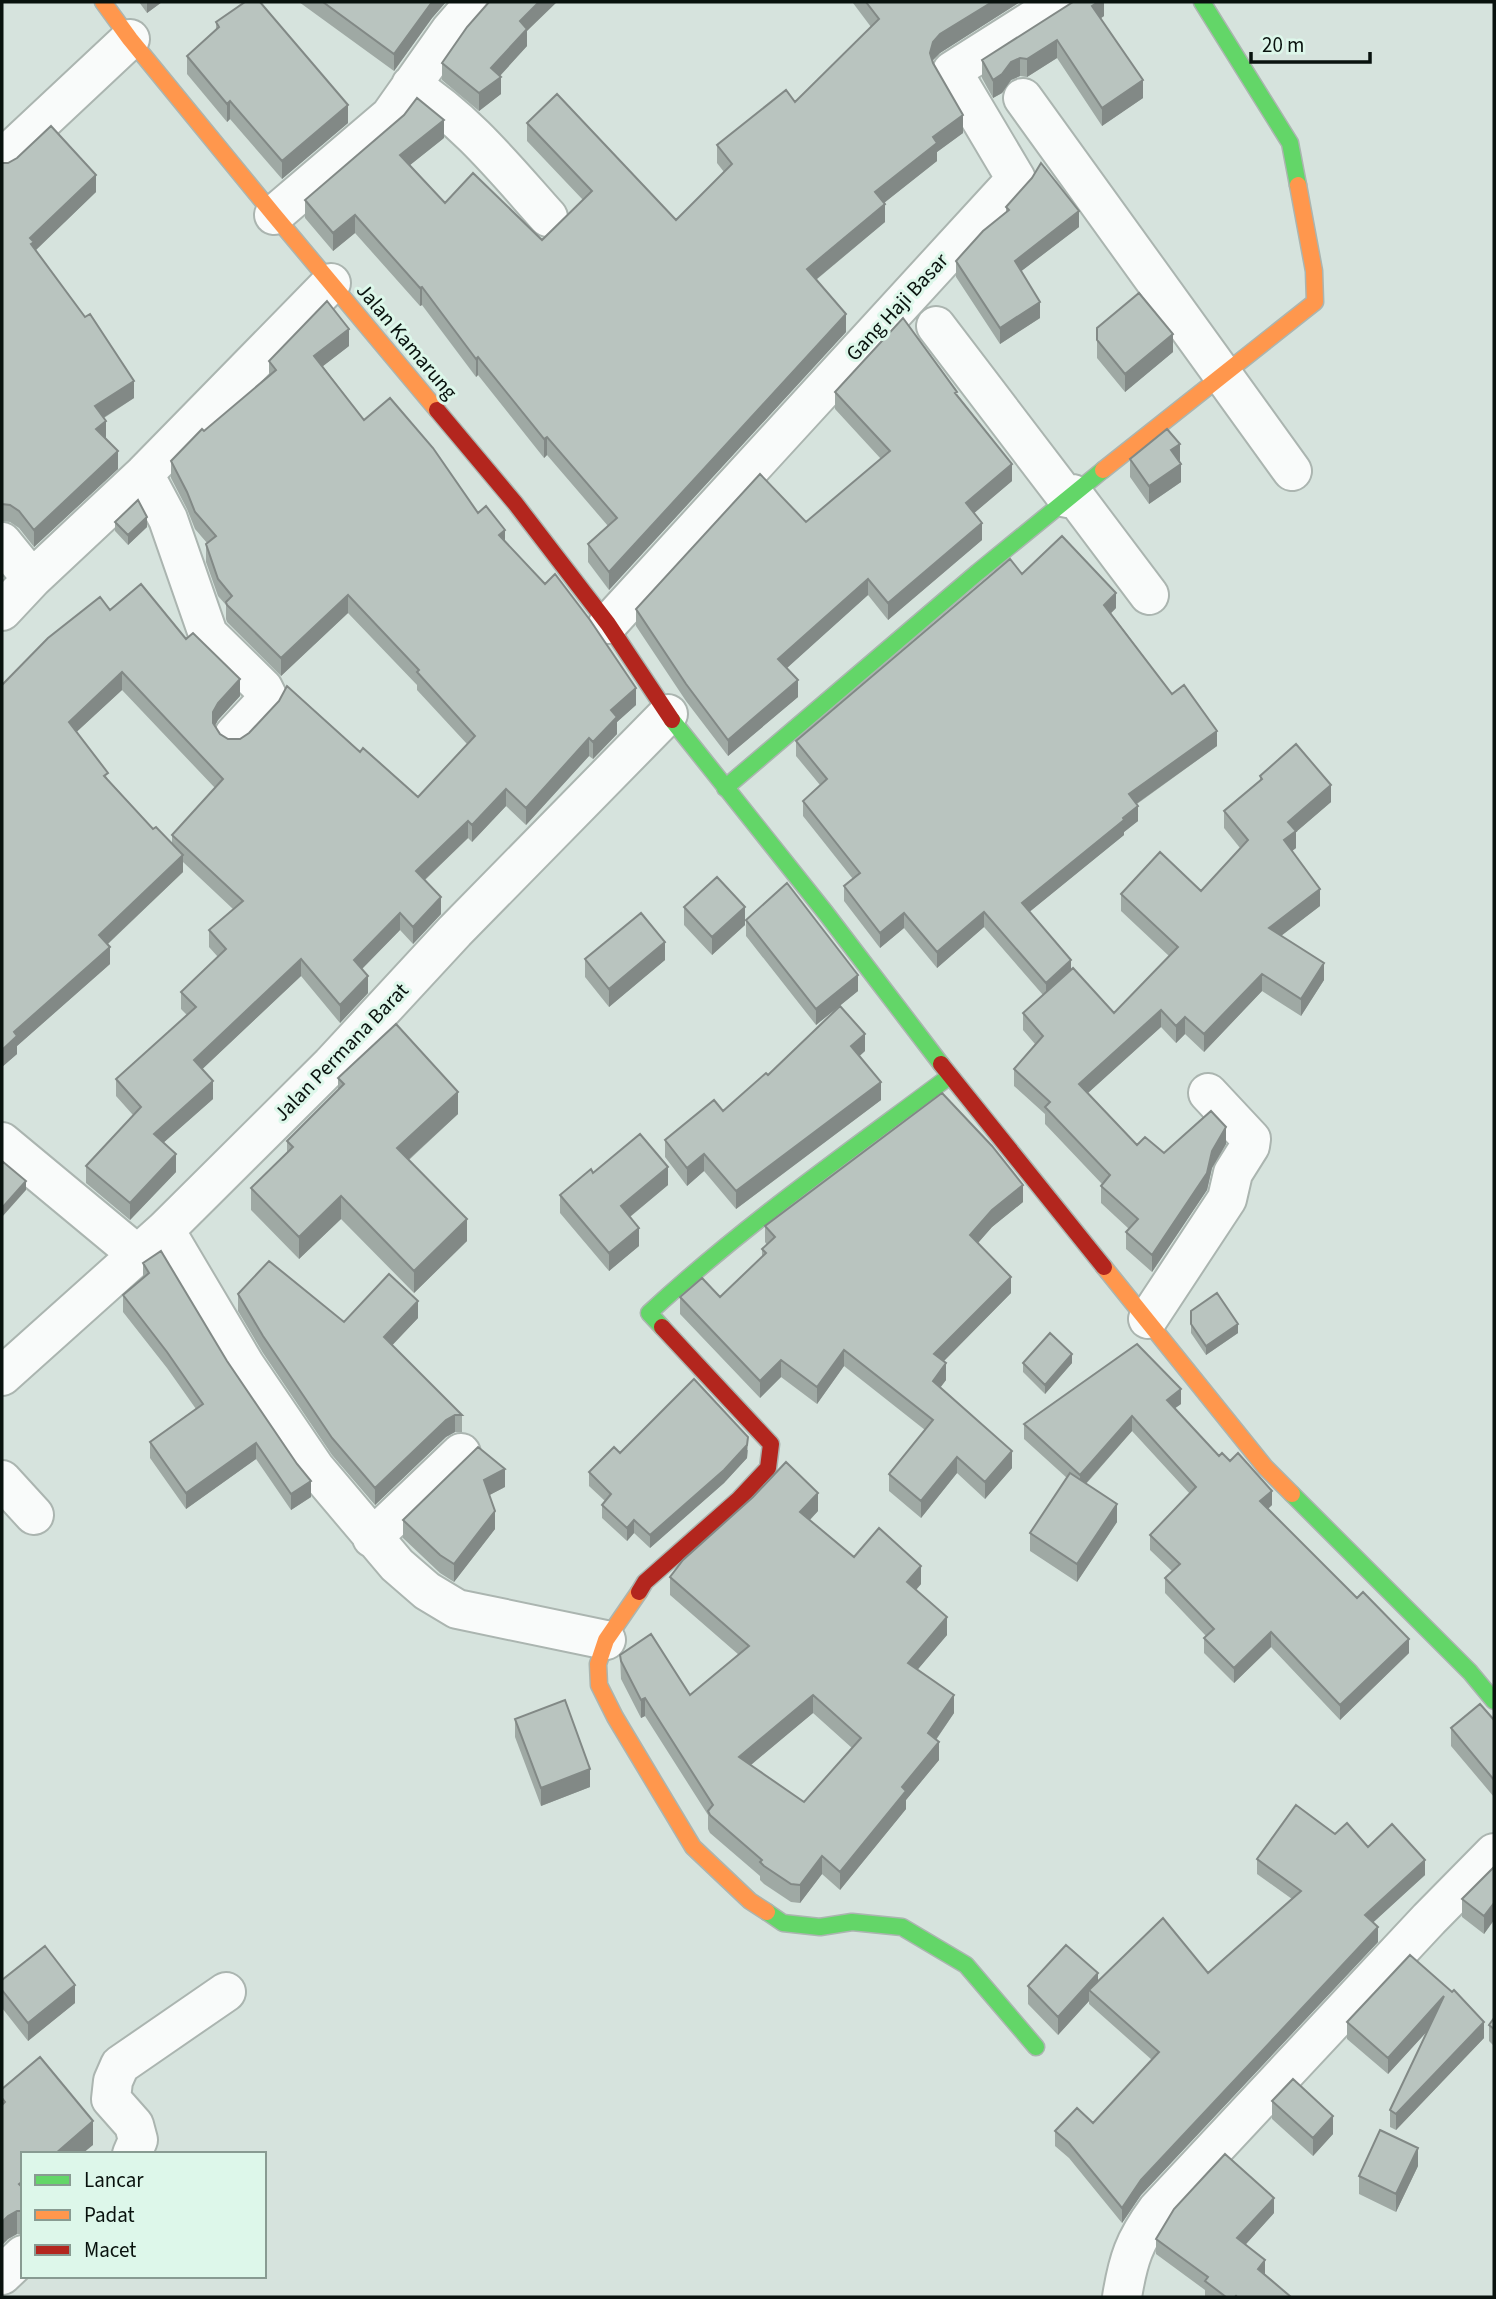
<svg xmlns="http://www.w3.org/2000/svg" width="1496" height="2299" viewBox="0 0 1496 2299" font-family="'Source Sans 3',sans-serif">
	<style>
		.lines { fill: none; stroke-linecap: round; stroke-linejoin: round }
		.street-casing { stroke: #abb5b0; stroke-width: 42 }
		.fast-casing { stroke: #abb5b0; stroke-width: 19 }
		.slow-casing { stroke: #abb5b0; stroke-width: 19 }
		.jam-casing { stroke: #abb5b0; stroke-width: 19 }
		.street { stroke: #f9fbfa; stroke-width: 38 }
		.fast { stroke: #63d668; stroke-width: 16 }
		.slow { stroke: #ff974d; stroke-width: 16 }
		.jam { stroke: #b3261e; stroke-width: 16 }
		.wall { fill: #9fa9a4; fill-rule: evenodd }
		.shaded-wall { fill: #828986 }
		.building { fill: #b9c4bf; stroke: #828986; stroke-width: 2; fill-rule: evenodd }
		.labels { text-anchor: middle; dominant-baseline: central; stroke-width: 6; stroke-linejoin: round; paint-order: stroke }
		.street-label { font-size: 21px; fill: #09120e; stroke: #ddf7ea }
	</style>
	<rect width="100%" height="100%" fill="#d6e3dd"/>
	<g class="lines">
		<!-- street casing -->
		<g class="street-casing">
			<path id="street" d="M411,85c55,35 94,84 137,132
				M1023,98l269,373
				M2,159l128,-120
				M274,215l116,-99 60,-85 25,-29
				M936,326l131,172
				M144,474l24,45 40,115 55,54 4,8 -4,8 -29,31
				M1073,494l76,101
				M2,542l30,37
				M2,611l30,-32 112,-105 187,-191
				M608,624l408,-445 -64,-108 109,-69
				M2,1142l136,113
				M165,1230l80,135 70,103 82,97 30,26 30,18 149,31
				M1148,1319l79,-120 6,-26 17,-27 1,-7 -43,-46
				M2,1376l163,-146 166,-165 124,-134 213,-217
				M2,1480l32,35
				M372,1538l89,-85
				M132,2154l6,-14 -4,-15 -23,-26 2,-18 7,-16 106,-73
				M2,2275l21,-20
				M1122,2297c6,-37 12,-56 35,-87l272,-291 65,-66"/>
		</g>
		<!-- fast casing -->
		<g class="fast-casing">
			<path id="fast" d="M1202,2l88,141 8,42
				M672,720l153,192 116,152
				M725,788l253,-216 125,-102
				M662,1327l-13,-14c94,-87 198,-160 301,-237
				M1292,1494l178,178 24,29
				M767,1912l16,11 37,4 32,-5 50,5 64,38 70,82"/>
		</g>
		<!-- slow casing -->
		<g class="slow-casing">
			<path id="slow" d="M103,2l27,37 144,176 163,195
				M1103,470l212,-168 -1,-31 -16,-86
				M1104,1267l161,200 27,27
				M639,1592l-33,48 -8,24 1,21 16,32 78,130 57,54 17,11"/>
		</g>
		<!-- jam casing -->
		<g class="jam-casing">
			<path id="jam" d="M437,410l78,93 93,121 64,96
				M941,1064l163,203
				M639,1592l6,-10 94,-83 29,-31 3,-24 -109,-117"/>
		</g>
		<!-- street -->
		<use href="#street" class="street"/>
		<!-- fast -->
		<use href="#fast" class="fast"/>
		<!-- slow -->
		<use href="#slow" class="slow"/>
		<!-- jam -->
		<use href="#jam" class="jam"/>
	</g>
	<!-- wall -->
	<path class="wall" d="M139,2h23l-15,11z
		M299,2h147l-14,16 -38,53z
		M853,2h167l-80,51 -7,7v2l30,71 -26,19v9l-53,42 1,19 -69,58 30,52 -237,258 -21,-28v-18l20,-18 -61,-71 -3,3 -66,-83 -2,2 -54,-72 -2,1 -65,-73 -22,18 -28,-33v-18l139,-62 -34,27 35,38 97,37 41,-40 -56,-59v-18l149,97 48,-48 -7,-9v-18l78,-43 76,-75 -18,-24z
		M1104,2v14l-3,2 42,80 -41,28 -45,-68 -30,19 -7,-1 -9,4 -9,13 -9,5 -11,-20v-18z
		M216,22l132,101 -66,56 -52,-60 -3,3 -40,-48v-18l29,-25z
		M527,31v15l-27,30 1,18 -22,17 -37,-31v-17z
		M2,163l94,29 -61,58 99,148 -30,20 2,21 12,30 -84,78 -15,-19 -9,-6 -8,-1z
		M1006,207l73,20 -58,44 19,47 -40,26 -44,-67v-16l50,-48z
		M1097,328l76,24 -48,40 -28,-34z
		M349,346l-26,20 41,54 114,93 27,28 131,164 -19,17v12l-24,25 -4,-3 -63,69 -20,-19 -34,36 -4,-4 -43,42 16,34 -28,30 -13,-14 -38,39 6,24 -28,30 -39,-47 -99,93 11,30 -50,44 13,29 -46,48 -44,-37v-17l47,-51 -17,-19v-17l71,-64 -6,-6v-17l37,-35 -9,-10v-17l24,-21 -50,-47v10l-75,72 2,20 -93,82v8l-15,13v-382l108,-75 76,29 54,57 -22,24 -3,6 5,8 8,5 132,13 58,45 49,-53 -50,-54v-5l-69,-72 -67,63 -54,-54 -1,-3v-14l-8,-9 -12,-34v-18l1,-1 -12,-14 -8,-20 -16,-31v-17l33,-30 65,-55v-15zM122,690l93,98 -43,47v9l-19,-15 -45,-50 -32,-47z
		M835,392l122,3 55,86 -38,32 8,27 -94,80 -20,-25 -81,73 11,29 -70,59 -42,-55 -50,-75v-17l170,-87 75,-63 -46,-50z
		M1130,459l50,3 1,20 -32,22 -19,-27z
		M115,522l32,5 -19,18 -13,-14z
		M1022,574l94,34 -5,5 61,81 45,52 -80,58 1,17 -14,11v3l-95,77 42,57 43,44 55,-57 -48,-45v-17l80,-3 39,-43 -16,-20v-17l36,-30v-5l71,26 -35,30v16l-4,3 28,55 -39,30 43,44 -23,36 -39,-25 -58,61 -19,-18 -9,9 -15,-16 -73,66 49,52 27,8 62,-9 -14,24 -5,22 -55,82 -26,-23v-17l3,-3 -28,-26v-17l1,-2 -57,-60v-10l-31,-28v-17l21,-25 -12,-14v-17l20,-18 -59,-68 -47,41 -33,-40 -24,20 -36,-47v-15l9,-7 -50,-63v-15l17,-16 -24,-29v-15z
		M684,907l61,18 -33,30 -28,-30z
		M746,920l112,71 -42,34 -70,-89z
		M585,959l80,1 -56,47 -24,-30z
		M865,1051l-6,5 22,44 -145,109 -32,-38 -17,15 -22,-29v-17l58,-29 45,-36z
		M338,1078l120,36 -49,46 58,81 -53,52 -73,-74 -42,40 -48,-49v-22l36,-36v-11l51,-51z
		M593,1173l75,12 -38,32 9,29 -30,25 -49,-58v-18z
		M1023,1202l-31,25 -14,16 33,50 -67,68 2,19 -6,8 72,80 -27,31 -28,-26 -36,45 -32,-27v-17l36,-44 -81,-64 -27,38 -36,-27 -21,21 -80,-84v-17h40l42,-40v-8l5,-4 -2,-3v-16z
		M143,1263l84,98 84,136 -20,13 -35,-51 -70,50 -36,-51v-16l46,-33 -29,-41 -44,-56v-17l20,-16z
		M238,1294l106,28 74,-4 -26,27 70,70v17h-7l-9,5 -71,68 -43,-50 -69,-102 -25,-42z
		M1191,1311l47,22 -32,22 -15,-22z
		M1023,1363h49l-27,31 -22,-22z
		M1181,1404l-6,4 44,48 53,49 -4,4 141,144 -69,67 -69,-73 -37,36 -30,-30v-15l2,-2 -41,-43v-15l7,-7 -22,-21v-15l40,-41 -58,-63 -46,53 31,38 -40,60 -47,-31v-18l37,-55 -43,-39v-15z
		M748,1450l-1,8 -23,25 -74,65 -16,-15 -7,8 -25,-23v-13l3,-4 -16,-15v-14l31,-19z
		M505,1487l-16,8 6,34 -41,53 -14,-9 -37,-35v-18z
		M818,1511l-8,9 44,37 67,27 -5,6 31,45 -30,35 37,43 -18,27 3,20 -33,40v9l-66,81 -18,-16 -22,29 -9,-1 -27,-18 -4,-4v-4l-50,-43 -2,-4v-14l-63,-99 -4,2 -20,-39 -1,-24 70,40 49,-40 -69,-60v-18zM813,1713l39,35 -48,54 -54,-37z
		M515,1719l75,68 -49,19 -26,-69z
		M1494,1720v77l-43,-51v-18z
		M1335,1834l33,13 57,28 -52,47 5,20 -237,253 -19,28 -53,-65 -14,-12v-15l38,-8 59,-63 -63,-56v-3l-31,34 -30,-31v-18l180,-13 84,-74 -35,-25v-15z
		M1494,1867v53l-10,14 -22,-17v-18z
		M2,1980l73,23 -47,38 -26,-33z
		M1452,1992l32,46 -88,92 -6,-3v-17l38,-80 -40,44 -41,-35v-17z
		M1494,2018v28l-5,-5v-16z
		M2,2089l91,56 -70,9v80h-6l-9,5 -6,6z
		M1272,2101l61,33 -20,22 -41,-37z
		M1418,2166l-22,46 -37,-18v-18z
		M1274,2213l-29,32 20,29 26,23h-84l-2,-1v-6l-49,-36v-15z"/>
	<!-- shaded-wall -->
	<path class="shaded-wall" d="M147,2h15l-15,11z
		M432,2h14l-14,16 -38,53v-17z
		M539,2h18l-30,29v15l-31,34 5,-3v17l-22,17v-18l12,-25 29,-47z
		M992,2h28l-80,51 -7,7 -3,11v-18l3,-11 7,-8z
		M1098,2h6v14l-12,8v-18z
		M1057,40v18l-30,19v-18z
		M1020,58v18l-9,4 -9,13 -9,5v-18l18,-18z
		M1143,80v18l-41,28v-18z
		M230,101v18l-3,3v-18z
		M348,105v18l-66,56v-18z
		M963,115v18l-26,19v9l-62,49v-18l58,-55z
		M444,120v18l-44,35v-18z
		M96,175v17l-62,60 -3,10 -1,-24z
		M885,204v18l-78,65v-18z
		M1079,211v16l-64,49v-15z
		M355,215v18l-22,18v-18z
		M422,287v18l-2,1v-18z
		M1040,302v16l-40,26v-16z
		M846,314v18l-237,258v-18z
		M349,329v17l-35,27v-17z
		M1173,334v18l-48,40v-18z
		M478,357v18l-2,2v-18z
		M134,381v17l-39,25v-17z
		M106,421v17l-10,8v-17z
		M547,437v18l-3,3v-19z
		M1180,444v18l-9,6v-18z
		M118,451v18l-84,78v-17z
		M1012,464v17l-46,39v-17z
		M1181,464v18l-32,22v-18z
		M147,517v10l-19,18v-10z
		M982,523v17l-94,80v-17z
		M505,530v17l-6,-12z
		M3,561v17l-1,1v-17z
		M868,579v16l-90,81v-17z
		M1116,593v15l-12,12v-15z
		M348,595v18l-67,63v-18z
		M122,672v18l-53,49v-17z
		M240,679v17l-22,24 -5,9v-17l5,-9z
		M798,680v17l-70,59v-16z
		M636,688v17l-19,17v12l-24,25v-17l18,-32z
		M1217,731v15l-88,63v-15z
		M589,738v18l-63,69v-17z
		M1331,785v17l-35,30v16l-12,9v-17l4,-18z
		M506,789v17l-34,36v-17z
		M1138,806v15l-14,11v3l-102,83v-15z
		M468,821v17l-52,50v-17z
		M183,855v17l-84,80v-17z
		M1320,889v17l-51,39v-17z
		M441,897v17l-28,30v-17z
		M745,907v18l-33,30v-18z
		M984,912v15l-47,41v-16z
		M400,913v17l-46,47v-17z
		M904,913v15l-24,20v-15z
		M665,942v18l-56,47v-18z
		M110,947v17l-93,82v8l-15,13v-17l12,-18z
		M301,959v17l-107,101v-17z
		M1071,960v15l-25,23v-15z
		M1324,963v17l-23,36v-17z
		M1262,974v17l-58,61v-18z
		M858,975v16l-42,34v-16z
		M368,976v17l-28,30v-18z
		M1161,1010v17l-82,74v-17z
		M1185,1017v17l-9,9v-17z
		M865,1034v17l-14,13v-18z
		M213,1081v18l-59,52v-17z
		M881,1082v18l-145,109v-18z
		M458,1092v22l-61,56v-22z
		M1226,1127v17l-14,24 -5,22 -55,82v-17z
		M176,1154v18l-46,48v-17z
		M704,1154v17l-17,15v-18z
		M668,1167v18l-47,39v-18z
		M26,1181v9l-24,27v-9z
		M1023,1185v17l-31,25 -22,25v-17l22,-25z
		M341,1196v23l-42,40v-22z
		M467,1219v22l-53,52v-22z
		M639,1228v18l-30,25v-18z
		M1011,1277v16l-77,78v-17z
		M418,1301v17l-34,36v-17z
		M1238,1324v9l-32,22v-9z
		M844,1350v16l-27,38v-17z
		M1072,1354v9l-27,31v-9z
		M781,1360v17l-21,21v-17z
		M946,1363v17l-13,17v-16z
		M1181,1389v15l-14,10v-14z
		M455,1415v17l-9,5 -71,68v-17l71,-68z
		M1132,1416v15l-52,59v-15z
		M748,1437l-1,21 -23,25 -74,65v-13z
		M256,1443v16l-70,50v-16z
		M1012,1451v17l-27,31v-17z
		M957,1457v16l-36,45v-17z
		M505,1469v18l-21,11v-18z
		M311,1481v16l-20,13v-16z
		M1272,1491v14l-12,11v-15z
		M818,1493v18l-18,19v-18z
		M1117,1504v18l-40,60v-18z
		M495,1511v18l-41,53v-18z
		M634,1520v13l-7,8v-13z
		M921,1566v18l-14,16v-18z
		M947,1617v18l-39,46v-18z
		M1271,1632v15l-37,36v-15z
		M1409,1639v14l-69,67v-15z
		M813,1695v18l-74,62v-18z
		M954,1695v18l-26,38v-18z
		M645,1698v18l-4,2v-18z
		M939,1742v18l-33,40v9l-66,81v-18l62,-85z
		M590,1769v18l-49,19v-18z
		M822,1856v18l-22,29v-18z
		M1425,1860v15l-60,55v-15z
		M1494,1903v17l-10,14v-18z
		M1378,1927v15l-237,253 -19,28v-15l19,-28z
		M1098,1973v18l-9,-1v11l-31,34v-18z
		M75,1985v18l-47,38v-18z
		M1444,1996v17l-56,61v-16z
		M1484,2022v16l-88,92v-16z
		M1333,2116v18l-20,22v-18z
		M93,2121v24l-11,9h-27z
		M1418,2148v18l-22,46v-18z
		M1274,2198v15l-37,41v-16z
		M17,2211v23l-9,5 -6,6v-23l6,-6z
		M1265,2260v16l-7,-7z"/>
	<!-- building -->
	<path class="building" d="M245,2h15l88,103 -66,56 -52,-60 -3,3 -40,-48 32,-29 -3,-5z
		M323,2h109l-38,52z
		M489,2h50l-19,19 7,8 -36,39 10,9 -22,16 -37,-30 25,-36z
		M866,2h126l-52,32 -7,8 -3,11 3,10 30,52 -30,22 4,6 -62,49 10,12 -78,65 39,45 -237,258 -21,-28 29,-26 -70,-81 -3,2 -66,-82 -2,2 -54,-72 -2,1 -65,-73 -22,18 -28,-33 99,-85 13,-17 27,22 -44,35 45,48 28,-30 69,67 50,-49 -65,-68 30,-29 119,126 56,-56 -15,-19 69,-55 9,12 84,-83z
		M1073,2h25l-6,4 51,74 -41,28 -45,-68 -30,19 -7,-1 -9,4 -9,12 -9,6 -11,-20z
		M51,126l45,49 -66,63 4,4 -3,2 54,73 5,-3 44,67 -39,25 11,15 -10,8 22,22 -84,79 -15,-19 -9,-6 -8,-1v-341h6l9,-5z
		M1041,163l38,48 -64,50 25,41 -40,26 -44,-67 27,-30 26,-21 -3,-3 26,-29z
		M1139,293l34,41 -48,40 -28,-34v-12z
		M327,301l22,28 -35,27 50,64 26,-22 43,50 45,65 8,-7 19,24 -6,5 46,49 10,-10 35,46 46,68 -25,22 6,7 -24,25 -4,-4 -63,70 -20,-19 -34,36 -4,-4 -52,50 25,26 -28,30 -13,-14 -46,47 14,16 -28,29 -39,-46 -107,101 19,21 -59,53 22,20 -46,49 -44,-37 55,-59 -25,-28 80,-72 -15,-15 45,-43 -17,-19 34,-29 -71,-66 51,-56 -101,-107 -53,50 39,51 -4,3 49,53 3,-2 27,28 -84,80 11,12 -96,85 3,4 -15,14v-365l46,-47 52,-41 10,13 31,-26 45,55 7,-6 47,46 -22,24 -5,9v11l7,11 8,5h12l9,-6 30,-32 8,-15 73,66 3,-4 55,49 57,-61 -58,-64 2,-2 -71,-75 -67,63 -54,-53 -1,-3 6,-6 -14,-17 -12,-35 10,-8 -21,-24 -8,-20 -16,-31 31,-32 2,2 72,-61 -7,-9z
		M903,318l54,74 -2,1 57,71 -46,39 16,20 -94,80 -20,-24 -90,80 20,21 -70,60 -42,-56 -50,-75 124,-135 46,48 84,-71 -55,-59z
		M1167,429l13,15 -9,6 10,14 -32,22 -19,-27z
		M138,500l9,17 -19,18 -13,-13z
		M1062,536l54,57 -12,12 68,89 12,-9 33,46 -88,63 9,12 -15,12 1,2 -102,83 49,57 -25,23 -62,-71 -47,40 -33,-39 -24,20 -36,-47 16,-13 -57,-72 24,-22 -31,-38 214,-182 12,15z
		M1296,744l35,41 -43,37 8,9 -12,9 36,49 -51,39 55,35 -23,36 -39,-25 -58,60 -19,-17 -9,9 -15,-16 -82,74 58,61 8,-8 19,16 47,-42 15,16 -14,24 -5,22 -55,82 -26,-23 12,-13 -37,-33 9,-11 -65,-68 5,-5 -36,-33 29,-33 -20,-23 50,-45 41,45 64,-66 -57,-53 39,-42 41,39 47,-51 -24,-29 38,-32 -2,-3z
		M717,877l28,30 -33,30 -28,-30z
		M787,883l71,92 -42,34 -70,-89z
		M641,913l24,29 -56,47 -24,-30z
		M840,1006l25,28 -14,12 30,36 -145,109 -32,-37 -17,14 -22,-28 49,-40 9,11 43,-38 2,2z
		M396,1024l62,68 -61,56 70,71 -53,52 -73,-75 -42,41 -48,-49 42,-41 -6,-6 57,-57 -6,-6z
		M942,1093l50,53 31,39 -31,25 -22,25 41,42 -77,77 12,9 -13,18 79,70 -27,31 -28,-25 -36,44 -32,-27 44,-54 -89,-70 -27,37 -36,-27 -21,21 -80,-84 22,-19 18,19 46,-44 -4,-4 13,-12 -10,-11z
		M640,1134l28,33 -47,39 18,22 -30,25 -49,-58 31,-26 2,4z
		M2,1161l24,20 -24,27z
		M161,1251l66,110 70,103 14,17 -20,13 -35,-51 -70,50 -36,-51 53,-38 -36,-52 -44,-57 26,-22 -6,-10z
		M269,1261l75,61 45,-48 29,27 -34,36 78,78h-7l-9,5 -71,68 -43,-50 -69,-102 -25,-42z
		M1217,1293l21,31 -32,22 -15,-22v-13z
		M1050,1333l22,21 -27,31 -22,-22z
		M1137,1344l44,45 -14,11 52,56 3,-3 8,8 8,-8 34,38 -12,10 97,97 6,-6 46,47 -69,66 -69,-73 -37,36 -30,-30 10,-9 -49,-51 15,-14 -30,-29 46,-48 -64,-71 -52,59 -56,-51z
		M694,1379l54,58 -1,8 -23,25 -74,65 -16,-15 -7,8 -25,-23 9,-11 -22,-22 25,-25 6,6z
		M478,1447l27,22 -21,11 11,31 -41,53 -14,-9 -37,-35z
		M786,1462l32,31 -18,19 54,45 25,-29 42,38 -14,16 40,35 -39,46 46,32 -26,38 11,9 -37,45 4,4 -66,81 -18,-16 -22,29 -9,-1 -27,-18 -4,-4 2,-2 -52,-45 -2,-4 5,-6 -68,-107 -4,2 -20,-39 -1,-6 31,-21 39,61 59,-49 -79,-69 13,-17 70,-63zM813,1695l48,43 -57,64 -65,-45z
		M1070,1473l47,31 -40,60 -47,-31z
		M565,1700l25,69 -49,19 -26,-69z
		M1480,1704l14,16v60l-43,-52z
		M1296,1805l39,29 12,-11 21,24 24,-23 33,36 -60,55 13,12 -237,253 -19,28 -53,-65 -14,-12 22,-23 16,15 66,-71 -70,-62 74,-72 45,55 93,-82 -44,-32z
		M1494,1867v36l-10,13 -22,-17z
		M1066,1945l32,28 -40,44 -30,-31z
		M45,1946l30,39 -47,38 -26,-33v-10z
		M1410,1955l42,37 2,-2 30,32 -88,92 -6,-4 54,-114 -56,62 -41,-36z
		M1494,2018v11l-5,-4z
		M40,2057l53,64 -38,33h-32v27l-4,3 4,4v23h-6l-9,5 -6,6v-117l3,-3 -3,-4v-9z
		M1293,2079l40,37 -20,22 -41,-37z
		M1380,2130l38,18 -22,46 -37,-18z
		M1225,2154l49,44 -37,40 28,22 -7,9 33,28h-54l-1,-1 -1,1h-9l-21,-16 3,-4 -52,-38 18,-30z"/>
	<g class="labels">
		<!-- street labels -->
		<g class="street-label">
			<text transform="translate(897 307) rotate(-47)">Gang Haji Basar</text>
			<text transform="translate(407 341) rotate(50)">Jalan Kamarung</text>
			<text transform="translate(341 1052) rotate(-46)">Jalan Permana Barat</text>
		</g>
	</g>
	<!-- border -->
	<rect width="1496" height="2299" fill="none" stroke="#09120e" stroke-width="7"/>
	<!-- legend -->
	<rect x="21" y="2152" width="245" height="126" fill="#ddf7ea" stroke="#889b92" stroke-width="2"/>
	<rect x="35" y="2175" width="35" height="10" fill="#63d668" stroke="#889b92" stroke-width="2"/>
	<text x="84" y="2187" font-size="21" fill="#09120e">Lancar</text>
	<rect x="35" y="2210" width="35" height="10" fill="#ff974d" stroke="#889b92" stroke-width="2"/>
	<text x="84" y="2222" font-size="21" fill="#09120e">Padat</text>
	<rect x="35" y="2245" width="35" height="10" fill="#b3261e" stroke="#889b92" stroke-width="2"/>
	<text x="84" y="2257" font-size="21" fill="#09120e">Macet</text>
	<!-- scale -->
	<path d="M1251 52v10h119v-10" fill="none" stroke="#09120e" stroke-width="3.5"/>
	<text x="1262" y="52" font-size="21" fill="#09120e" stroke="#ddf7ea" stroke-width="5" paint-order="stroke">20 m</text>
</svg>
